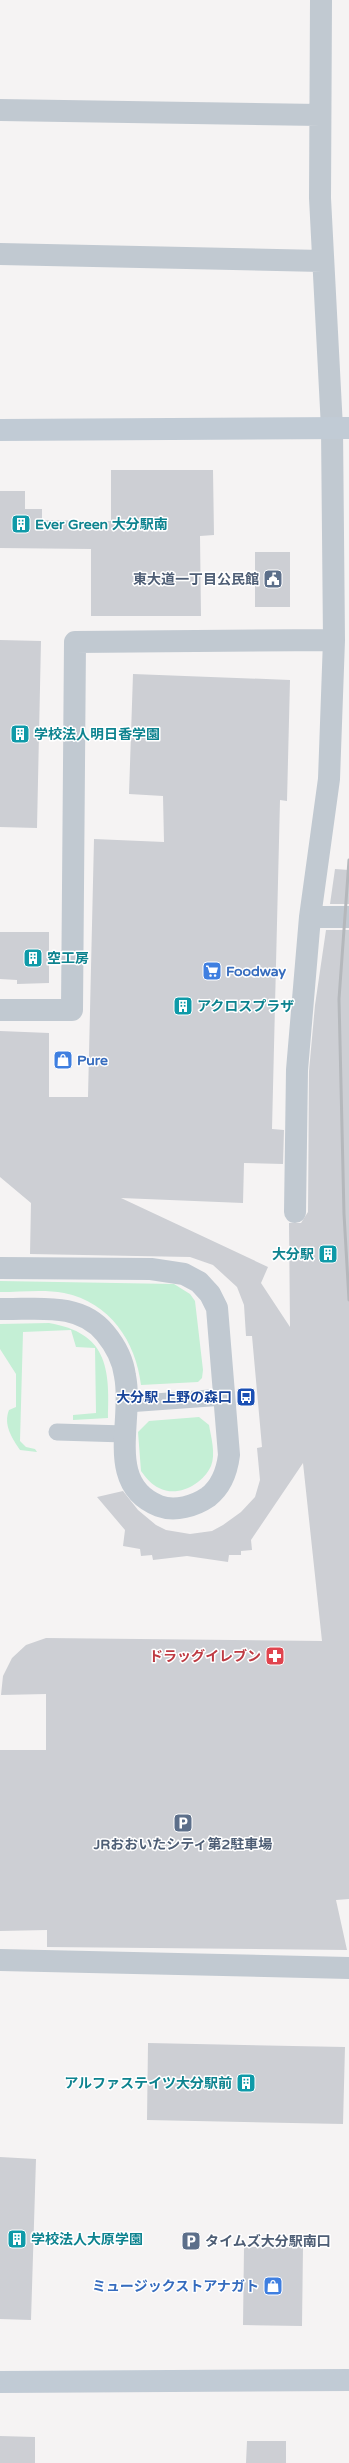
<svg xmlns="http://www.w3.org/2000/svg" width="349" height="2463" viewBox="0 0 349 2463" font-family="'Varela Round','Noto Sans JP',sans-serif">
	<style>
		.green { fill: #c4efd5 }
		.building { fill: #cdcfd4 }
		.lines { fill: none; stroke-linecap: round; stroke-linejoin: round }
		.lane { stroke: #c1c9d1; stroke-width: 17 }
		.street { stroke: #c1c9d1; stroke-width: 22 }
		.secondary { stroke: #c1cbd5; stroke-width: 22 }
		.rail { stroke: #b5b8bc; stroke-width: 3 }
		.labels { text-anchor: middle; dominant-baseline: central; stroke-width: 3; stroke-linejoin: round; paint-order: stroke }
		.culture-label { font-size: 14px; font-weight: bold; fill: #0d838f; stroke: #fff; text-anchor: start }
		.service-label { font-size: 14px; font-weight: bold; fill: #4e5e75; stroke: #fff; text-anchor: end }
		.shop-label { font-size: 14px; font-weight: bold; fill: #366cbe; stroke: #fff; text-anchor: start }
		.transit-label { font-size: 14px; font-weight: bold; fill: #164399; stroke: #fff; text-anchor: end }
		.health-label { font-size: 14px; font-weight: bold; fill: #be3a42; stroke: #fff; text-anchor: end }
	</style>
	<rect width="100%" height="100%" fill="#f5f3f3"/>
	<!-- green -->
	<path class="green" d="M0,1281l174,3 16,10 5,7 8,69 -1,8 -4,4 -57,3c-5,-43 -31,-83 -77,-92 -20,-4 -43,-1 -64,-1z
		M49,1323c58,10 61,44 59,95l-35,2v-5l23,-2 -1,-65 -19,-1 -5,-17 -48,2 -3,109 6,6 9,2 2,3 -17,-2c-8,-12 -17,-25 -11,-40l7,-3v-33l-16,-25v-25z
		M199,1417l10,8c2,12 7,29 2,41 -8,18 -33,32 -52,22 -7,-3 -13,-10 -18,-17l-3,-39 11,-11z"/>
	<!-- building -->
	<path class="building" d="M111,470h102l1,65 -14,1 1,80h-110v-67l-91,-1v-57h25v18h17v11l69,1z
		M255,552h35v55h-35z
		M0,640l41,1 -4,187 -37,-1z
		M133,674l157,6 -3,121 -7,-1 -8,329 12,1 -1,34 -39,-1 -1,40 -122,-5 147,69 -7,16 29,44 -1,-104h12l7,-11 1,-141 6,-66 11,-75h23v969l-13,1 11,50 -300,-3v-17l-47,1v-181h46v-56l-45,1 2,-19 9,-18 14,-13 20,-7 276,3 -19,-178 -52,77 1,10 -11,1v4h-12l-1,7 -41,-6 -34,4 -1,-5 -11,1 -1,-7 -17,-3 2,-16 -28,-33 26,-6 15,19 18,15 10,5 24,4 22,-3 11,-6 18,-13 14,-15 5,-17 -3,-32 5,-1 -10,-111h-6l-2,-31 -7,-18 -24,-22 -23,-8 -160,-3 1,-51 -31,-26v-146l49,2v64h39l6,-258 70,3 -1,-46 -34,-2z
		M335,869l14,1v34h-19z
		M0,932h49v51l-32,1v-4l-17,-1z
		M148,2043l197,4 -2,77 -196,-4z
		M0,2157l36,2 -5,161 -31,-1z
		M244,2247h59l-1,79 -59,-1z
		M0,2436l35,1v26h-35z
		M247,2441h39v22h-40z"/>
	<g class="lines">
		<!-- lane -->
		<path class="lane" d="M127,1404l97,-7
			M57,1432l68,2"/>
		<!-- street -->
		<path class="street" d="M0,110l320,5
			M0,254l322,7
			M310,917h39
			M0,1010h72l3,-368 259,-2
			M295,1212l2,-142 13,-153 19,-138 5,-139 -2,-212 -12,-230 1,-198
			M0,1268l151,1 33,5 15,8 11,12 7,14 12,147c-2,16 -8,32 -21,42 -13,9 -33,15 -49,9 -55,-22 -25,-86 -34,-130 -2,-16 -10,-31 -20,-43 -26,-32 -69,-23 -105,-24
			M0,1960l349,8"/>
		<!-- secondary -->
		<path class="secondary" d="M0,430l349,-2
			M0,2382l349,-2"/>
		<!-- rail -->
		<path class="rail" d="M349,860l-10,139 5,215 5,86"/>
	</g>
	<!-- icons -->
	<defs>
		<g id="building-square" transform="scale(1)"><rect x="-9" y="-9" width="18" height="18" rx="4" fill="#0f9aa8" stroke="#fff"/><path d="M-4-6H4V6H1V3H-1V6H-4ZM-2.5-4.3h1.7v1.8h-1.7ZM.8-4.3h1.7v1.8H.8ZM-2.5-1h1.7V.8h-1.7ZM.8-1h1.7V.8H.8Z" fill="#fff"/></g>
		<g id="civic-square" transform="scale(1)"><rect x="-9" y="-9" width="18" height="18" rx="4" fill="#5c6f8a" stroke="#fff"/><path d="M-.6-6.5H3V-4.5H.6V-3L4-1V1h2V6H-6V1h2V-1L-.6-3ZM-1.2 2.5V6h2.4V2.5Z" fill="#fff"/></g>
		<g id="supermarket-square" transform="scale(1)"><rect x="-9" y="-9" width="18" height="18" rx="4" fill="#3f7fe0" stroke="#fff"/><path d="M-6-5.5h2.5l.6 2H6L4.5 2H-2.5L-4.4-4H-6ZM-1.5 3.2a1.3 1.3 0 1 0 .1 0ZM3 3.2a1.3 1.3 0 1 0 .1 0Z" fill="#fff"/></g>
		<g id="shop-square" transform="scale(1)"><rect x="-9" y="-9" width="18" height="18" rx="4" fill="#3f7fe0" stroke="#fff"/><path d="M-5-2.5h2.3a2.7 3.5 0 0 1 5.4 0H5L5.5 6h-11ZM-1.5-2.5h3a1.5 2.3 0 0 0-3 0Z" fill="#fff"/></g>
		<g id="bus-square" transform="scale(1)"><rect x="-9" y="-9" width="18" height="18" rx="4" fill="#1a4fb4" stroke="#fff"/><path d="M-5-6H5V4H4V6H2V4H-2V6H-4V4H-5ZM-3.5-4V0h7V-4ZM-3.5 1.2v1.5H-2V1.2ZM2 1.2v1.5H3.5V1.2Z" fill="#fff"/></g>
		<g id="pharmacy-square" transform="scale(1)"><rect x="-9" y="-9" width="18" height="18" rx="4" fill="#e0444e" stroke="#fff"/><path d="M-2-6h4v4h4v4h-4v4h-4v-4h-4v-4h4Z" fill="#fff"/></g>
		<g id="parking-square" transform="scale(1)"><rect x="-9" y="-9" width="18" height="18" rx="4" fill="#5c6f8a" stroke="#fff"/><path d="M-3.5-5.5H1a3.5 3.5 0 0 1 0 7H-1V5.5H-3.5ZM-1-3.4V-.6H.8a1.4 1.4 0 0 0 0-2.8Z" fill="#fff"/></g>
	</defs>
	<g fill-rule="evenodd">
		<use href="#building-square" x="21" y="524"/>
		<use href="#civic-square" x="273" y="579"/>
		<use href="#building-square" x="20" y="734"/>
		<use href="#building-square" x="33" y="958"/>
		<use href="#supermarket-square" x="212" y="971"/>
		<use href="#building-square" x="183" y="1006"/>
		<use href="#shop-square" x="63" y="1060"/>
		<use href="#building-square" x="328" y="1254"/>
		<use href="#bus-square" x="246" y="1397"/>
		<use href="#pharmacy-square" x="275" y="1656"/>
		<use href="#parking-square" x="183" y="1823"/>
		<use href="#building-square" x="246" y="2083"/>
		<use href="#building-square" x="17" y="2239"/>
		<use href="#parking-square" x="191" y="2241"/>
		<use href="#shop-square" x="273" y="2286"/>
	</g>
	<g class="labels">
		<!-- culture labels -->
		<g class="culture-label">
			<text x="35" y="524">Ever Green 大分駅南</text>
			<text x="34" y="734">学校法人明日香学園</text>
			<text x="47" y="958">空工房</text>
			<text x="197" y="1006">アクロスプラザ</text>
			<text x="314" y="1254" text-anchor="end">大分駅</text>
			<text x="232" y="2083" text-anchor="end">アルファステイツ大分駅前</text>
			<text x="31" y="2239">学校法人大原学園</text>
		</g>
		<!-- service labels -->
		<g class="service-label">
			<text x="259" y="579">東大道一丁目公民館</text>
			<text x="183" y="1844" text-anchor="middle">JRおおいたシティ第2駐車場</text>
			<text x="205" y="2241" text-anchor="start">タイムズ大分駅南口</text>
		</g>
		<!-- shop labels -->
		<g class="shop-label">
			<text x="226" y="971">Foodway</text>
			<text x="77" y="1060">Pure</text>
			<text x="259" y="2286" text-anchor="end">ミュージックストアナガト</text>
		</g>
		<!-- transit labels -->
		<g class="transit-label">
			<text x="232" y="1397">大分駅 上野の森口</text>
		</g>
		<!-- health labels -->
		<g class="health-label">
			<text x="261" y="1656">ドラッグイレブン</text>
		</g>
	</g>
</svg>
